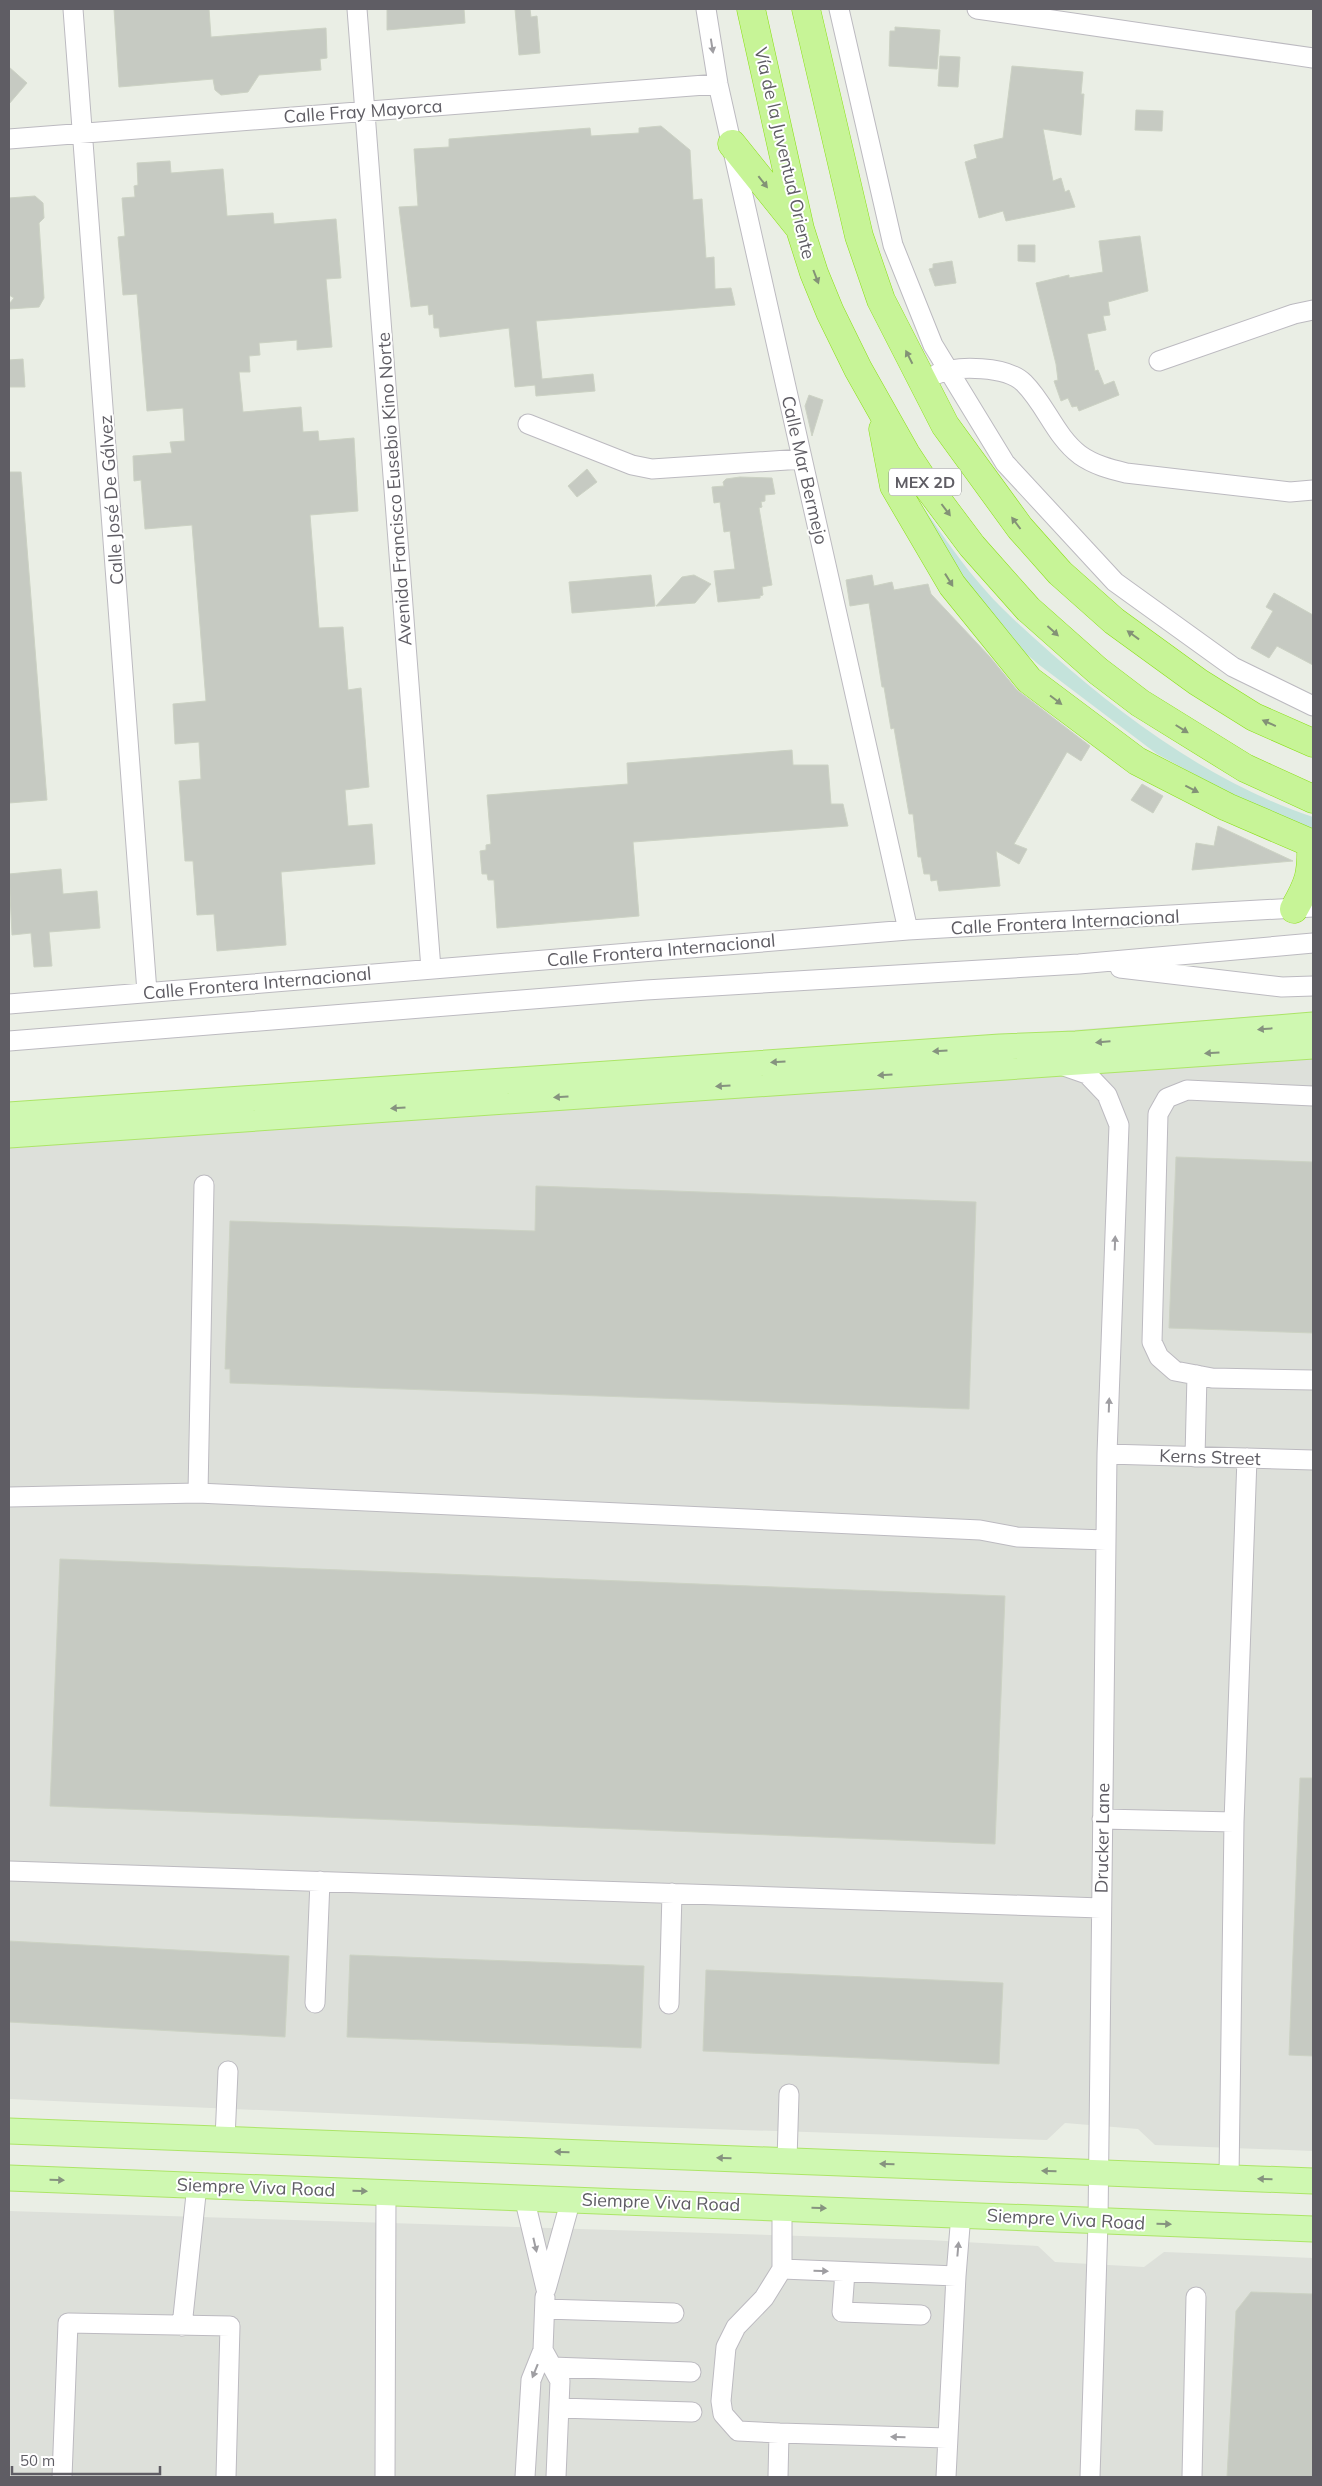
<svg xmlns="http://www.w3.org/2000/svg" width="1322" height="2486" viewBox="0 0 1322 2486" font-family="Mulish,sans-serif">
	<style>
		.industrial { fill: #dde0da }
		.green { fill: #c4e3db }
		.building { fill: #c6cac2; stroke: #ccd2c4 }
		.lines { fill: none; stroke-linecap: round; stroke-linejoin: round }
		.minor-casing { stroke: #bcbac0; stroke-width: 21 }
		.major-casing { stroke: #ace567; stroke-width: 27 }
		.highway-casing { stroke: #8adf14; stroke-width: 29 }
		.minor { stroke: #fff; stroke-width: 19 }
		.major { stroke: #cff8b1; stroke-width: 25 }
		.highway { stroke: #c7f497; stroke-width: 28 }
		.oneway { fill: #9f9ea2 }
		.oneway2 { fill: #839276 }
		.oneway3 { fill: #86937f }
		.labels { text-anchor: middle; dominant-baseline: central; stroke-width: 4; stroke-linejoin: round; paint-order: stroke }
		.shield { fill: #fff; stroke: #8f8e92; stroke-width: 1 }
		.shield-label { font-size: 16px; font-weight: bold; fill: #5f5d64 }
		.street-label { font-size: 18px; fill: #5f5d64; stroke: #fff }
	</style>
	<rect width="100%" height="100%" fill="#eaeee5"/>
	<!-- industrial -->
	<path class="industrial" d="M1313,1012v1139l-158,-6 -17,-16 -73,-6 -18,17 -425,-14 -613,-27v-995l719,-48z
		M9,2211l919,29 110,6 17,16 89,5 20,-15 149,6v219h-1304z"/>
	<!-- green -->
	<path class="green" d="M899,472c28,40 55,83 87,119 20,23 44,43 66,63 76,67 164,131 261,163v12l-27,-10 -70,-33 -59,-32 -119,-90 -40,-35 -26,-32z"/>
	<!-- building -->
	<path class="building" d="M114,9h95l2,28 115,-9 1,30 -7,1 1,11 -62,5 -11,17 -27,3 -6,-5 -2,-11 -94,8z
		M387,9h77l1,14 -78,7z
		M515,9h15l1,8 6,-1 3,37 -21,2z
		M895,27l45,3 -3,39 -48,-3 1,-35h5z
		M940,56l20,1 -2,30 -20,-1z
		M1012,66l71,6 -2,22h3l-3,41 -38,-6 10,52 8,-3 4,14 4,-2 6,17 -69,14 -3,-10 -24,7 -14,-56 12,-4 -3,-13 29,-7z
		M9,67l18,16 -18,21z
		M1136,110l27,1 -1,20 -27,-1z
		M661,126l29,24 3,50 9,-1 4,59 8,-1 1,32 16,-1 4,17 -199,16 6,58 51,-5 2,17 -59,5 -1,-11 -20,2 -6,-59 -69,9 -1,-9h-5l-1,-14 -4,1 -1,-10 -17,2 -12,-100 19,-1 -4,-57 35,-2v-8l141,-11 1,8 48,-3v-5z
		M170,161l1,12 52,-4 4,47 46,-3 1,11 62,-5 5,59 -15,1 6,68 -35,3v-10l-38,3 1,12 -11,1 1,16h-11l4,40 58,-5 2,25 15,-1 1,10 35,-3 4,73 -48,4 9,113 24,-1 5,63 13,-2 8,99 -24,3 3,36 24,-2 3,40 -94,8 5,73 -69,6 -3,-37 -17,1 -4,-54h-8l-6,-80 22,-2 -1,-19 -1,-18 -24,2 -2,-40 33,-3 -14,-176 -47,4 -4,-49 -7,1 -1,-25 39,-3 -2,-11 15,-1 -2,-33 -36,3 -10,-117 -14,1 -5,-58 7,-1 -3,-38 13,-1 -1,-11 4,-1 -1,-22z
		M35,196l8,7 1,15 -5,5 5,75 -5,9 -30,2v-5l5,-6 -5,-3v-97z
		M1140,236l8,55 -40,11 2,13 -7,1 3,14 -19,4 8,37 3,-1 6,15 10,-4 5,14 -40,16 -2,-5 -5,1 -4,-9 -7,3 -7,-20 4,-1 -2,-16 -20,-81 33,-8v3l34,-6 -4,-31z
		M1018,245h17v17l-17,-1z
		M952,261l4,22 -21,3 -6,-17 4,-1v-4z
		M23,359l2,28h-16v-27z
		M809,395l14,5 -11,36 -7,-30z
		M587,469l10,13 -20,15 -9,-11z
		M9,472h12l26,328 -38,3z
		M740,477l32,1 3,16 -10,1v6l-4,1 1,5 -3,1 13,77 -10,2 1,8 -3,1v2l-42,4 -4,-31 21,-2 -5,-38 -6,1 -4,-30 -6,1 -2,-16 12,-1 -1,-4 3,-3z
		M651,575l4,31 -83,7 -3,-31z
		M694,575l17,9 -16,19 -39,3 26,-29z
		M872,575l2,11 18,-4 2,8 34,-6 3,10 59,63 27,33 73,56 -9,15 -14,-9 -53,92 13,5 -8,15 -23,-13 4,35 -61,5 -2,-11 -6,1 -1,-7h-6l-3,-17h-3l-5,-43h-4l-15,-86 -3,1 -7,-42h-2l-13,-84 -19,3 -4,-26z
		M1274,593l39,22v50l-36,-19 -8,12 -18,-10 22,-37 -7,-4z
		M792,750l1,15h35l3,39h12l5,22 -215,16 6,74 -142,12 -3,-48h-6l-1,-6h-5l-2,-23 6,-1v-5l5,-1 -4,-49 141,-11 -1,-21z
		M1142,784l21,12 -10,17 -22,-13z
		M1218,826l75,35 -101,9 4,-27 18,3z
		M61,869l2,25 34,-3 3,37 -51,4 3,34 -18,1 -3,-34 -19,2 -3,-61z
		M1176,1157l137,5v171l-144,-5z
		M536,1186l440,16 -7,207 -739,-26v-14h-5l5,-148 305,10z
		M60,1559l945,37 -10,248 -945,-38z
		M1300,1778h13v278l-24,-1z
		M9,1941l280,15 -4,81 -276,-15z
		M350,1955l294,11 -3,82 -294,-11z
		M706,1970l297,13 -4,81 -296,-13z
		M1251,2292l62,2v183h-86l9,-166z"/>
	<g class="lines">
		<!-- minor casing -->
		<g class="minor-casing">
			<path id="minor" d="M73,9l74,983
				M357,9l74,960
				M706,9l12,75 190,846
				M839,9l54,236 40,100 72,118 110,119 118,85 80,39
				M977,9l336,49
				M9,139l709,-55
				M1159,361l135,-47 19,-4
				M937,374c20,-9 70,-8 87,9 22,22 31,53 56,72 14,10 30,14 46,18l164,19 23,-2
				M528,424l104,41 20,4 150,-10
				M1120,968l162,19 31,-1
				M9,1004l899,-74 405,-23
				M9,1041l637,-51 433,-26 234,-21
				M1064,1066l23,8 20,21 12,30 -12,329 -9,768 -8,255
				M1313,1096l-126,-6 -20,8 -9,16 -6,228 7,15 16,14 37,7 101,2
				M1107,1454l206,6
				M1195,1457l2,-82
				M198,1493l6,-308
				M9,1497l189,-4 782,37 37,7 89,3
				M1102,1819l132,3 13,-364
				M9,1871l1092,37
				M315,2003l5,-122
				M669,2004l3,-111
				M225,2139l3,-68
				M787,2160l2,-66
				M1229,2177l5,-355
				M524,2197l22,92 25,-90
				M782,2207v62l174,7 5,-62
				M845,2272l-3,40 79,3
				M545,2309l129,4
				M182,2326l15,-141
				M543,2350l2,-53
				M552,2367l139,5
				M559,2408l133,4
				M779,2433l-41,-2 -15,-17 -2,-13 5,-54 10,-20 28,-29 18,-29
				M62,2477l6,-154 162,3 -4,151
				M385,2477l1,-285
				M525,2477l6,-97 12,-30 17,31 -4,96
				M778,2477l1,-44 168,5
				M946,2477l10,-201
				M1192,2477l4,-180"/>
		</g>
		<!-- major casing -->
		<g class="major-casing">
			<path id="major" d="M9,1115l991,-68 76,-3 237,-19
				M9,1135l1304,-89
				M9,2131l1304,50
				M9,2178l1304,51"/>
		</g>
		<!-- highway casing -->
		<g class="highway-casing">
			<path id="highway" d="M751,9l49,220 14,44 16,39 28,57 48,85 21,32 45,60 56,63 70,62 42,32 105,65 68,31
				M806,9l53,227 22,64 64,125 75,103 40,45 54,48 84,61 56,35 59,26
				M732,144l65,81
				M883,429l11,57 58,99 77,95 108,81 90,46 86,37
				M1294,909c15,-26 18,-35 17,-66"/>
		</g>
		<!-- minor -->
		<use href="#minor" class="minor"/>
		<!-- major -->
		<use href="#major" class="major"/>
		<!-- highway -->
		<use href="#highway" class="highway"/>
	</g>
	<!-- one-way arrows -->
	<defs><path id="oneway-solid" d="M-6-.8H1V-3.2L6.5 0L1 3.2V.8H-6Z" transform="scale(1.25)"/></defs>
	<g class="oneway">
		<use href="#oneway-solid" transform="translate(712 46) rotate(81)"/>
		<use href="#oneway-solid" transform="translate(1115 1243) rotate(-88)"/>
		<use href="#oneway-solid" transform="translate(1109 1405) rotate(-88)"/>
		<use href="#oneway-solid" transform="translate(535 2245) rotate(77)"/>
		<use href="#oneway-solid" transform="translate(958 2249) rotate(-85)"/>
		<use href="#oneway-solid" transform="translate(821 2271) rotate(2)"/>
		<use href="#oneway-solid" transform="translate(535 2371) rotate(112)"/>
		<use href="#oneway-solid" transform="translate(898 2437) rotate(-178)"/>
	</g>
	<g class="oneway2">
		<use href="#oneway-solid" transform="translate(763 182) rotate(52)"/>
		<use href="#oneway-solid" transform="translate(816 277) rotate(69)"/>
		<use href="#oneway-solid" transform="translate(909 357) rotate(-117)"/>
		<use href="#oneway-solid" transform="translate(946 510) rotate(53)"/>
		<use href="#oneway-solid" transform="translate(1016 523) rotate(-127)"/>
		<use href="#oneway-solid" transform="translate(949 580) rotate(58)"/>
		<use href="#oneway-solid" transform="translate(1053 631) rotate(42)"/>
		<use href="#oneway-solid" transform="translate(1133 635) rotate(-144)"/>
		<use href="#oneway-solid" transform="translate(1056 700) rotate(37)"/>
		<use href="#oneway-solid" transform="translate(1269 723) rotate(-156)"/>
		<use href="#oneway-solid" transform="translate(1182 729) rotate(32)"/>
		<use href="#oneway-solid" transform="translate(1192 789) rotate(27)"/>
	</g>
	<g class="oneway3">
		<use href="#oneway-solid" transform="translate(1265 1029) rotate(175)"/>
		<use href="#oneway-solid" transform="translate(1103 1042) rotate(175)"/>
		<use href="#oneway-solid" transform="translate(940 1051) rotate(176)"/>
		<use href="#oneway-solid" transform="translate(1212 1053) rotate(176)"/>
		<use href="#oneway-solid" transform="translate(778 1062) rotate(176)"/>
		<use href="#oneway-solid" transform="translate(885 1075) rotate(176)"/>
		<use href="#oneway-solid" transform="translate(723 1086) rotate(176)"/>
		<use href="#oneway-solid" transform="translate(561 1097) rotate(176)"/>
		<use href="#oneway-solid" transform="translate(398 1108) rotate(176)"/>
		<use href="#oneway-solid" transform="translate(562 2152) rotate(-178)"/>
		<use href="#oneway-solid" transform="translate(724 2158) rotate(-178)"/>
		<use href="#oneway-solid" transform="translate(887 2164) rotate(-178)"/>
		<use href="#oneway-solid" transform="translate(1049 2171) rotate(-178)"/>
		<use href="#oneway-solid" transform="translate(1265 2179) rotate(-178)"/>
		<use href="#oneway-solid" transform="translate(57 2180) rotate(2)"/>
		<use href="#oneway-solid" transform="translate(360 2191) rotate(2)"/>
		<use href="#oneway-solid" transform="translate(819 2208) rotate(2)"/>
		<use href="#oneway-solid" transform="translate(1164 2224) rotate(2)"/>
	</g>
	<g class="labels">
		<!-- shield labels -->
		<rect class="shield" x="889" y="468.5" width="72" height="27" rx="4"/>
		<g class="shield-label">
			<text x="925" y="482">MEX 2D</text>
		</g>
		<!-- street labels -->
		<g class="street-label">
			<text transform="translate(363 111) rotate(-4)">Calle Fray Mayorca</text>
			<text transform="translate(785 153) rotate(77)">Vía de la Juventud Oriente</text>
			<text transform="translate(805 470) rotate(77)">Calle Mar Bermejo</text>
			<text transform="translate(394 489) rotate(-94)">Avenida Francisco Eusebio Kino Norte</text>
			<text transform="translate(111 500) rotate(-94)">Calle José De Gálvez</text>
			<text transform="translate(1065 922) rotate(-3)">Calle Frontera Internacional</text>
			<text transform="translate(661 950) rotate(-5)">Calle Frontera Internacional</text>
			<text transform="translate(257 983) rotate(-5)">Calle Frontera Internacional</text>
			<text transform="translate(1210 1457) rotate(2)">Kerns Street</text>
			<text transform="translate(1102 1838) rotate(-89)">Drucker Lane</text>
			<text transform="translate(256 2187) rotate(2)">Siempre Viva Road</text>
			<text transform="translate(661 2202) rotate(2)">Siempre Viva Road</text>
			<text transform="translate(1066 2219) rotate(3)">Siempre Viva Road</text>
		</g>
	</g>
	<!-- border -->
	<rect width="1322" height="2486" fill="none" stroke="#5f5d64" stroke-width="20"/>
	<!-- scale -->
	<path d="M12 2466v8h148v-8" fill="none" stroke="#5f5d64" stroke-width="2.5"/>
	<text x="20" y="2466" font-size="15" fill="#5f5d64" stroke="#ffffff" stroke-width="4" paint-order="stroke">50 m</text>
</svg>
